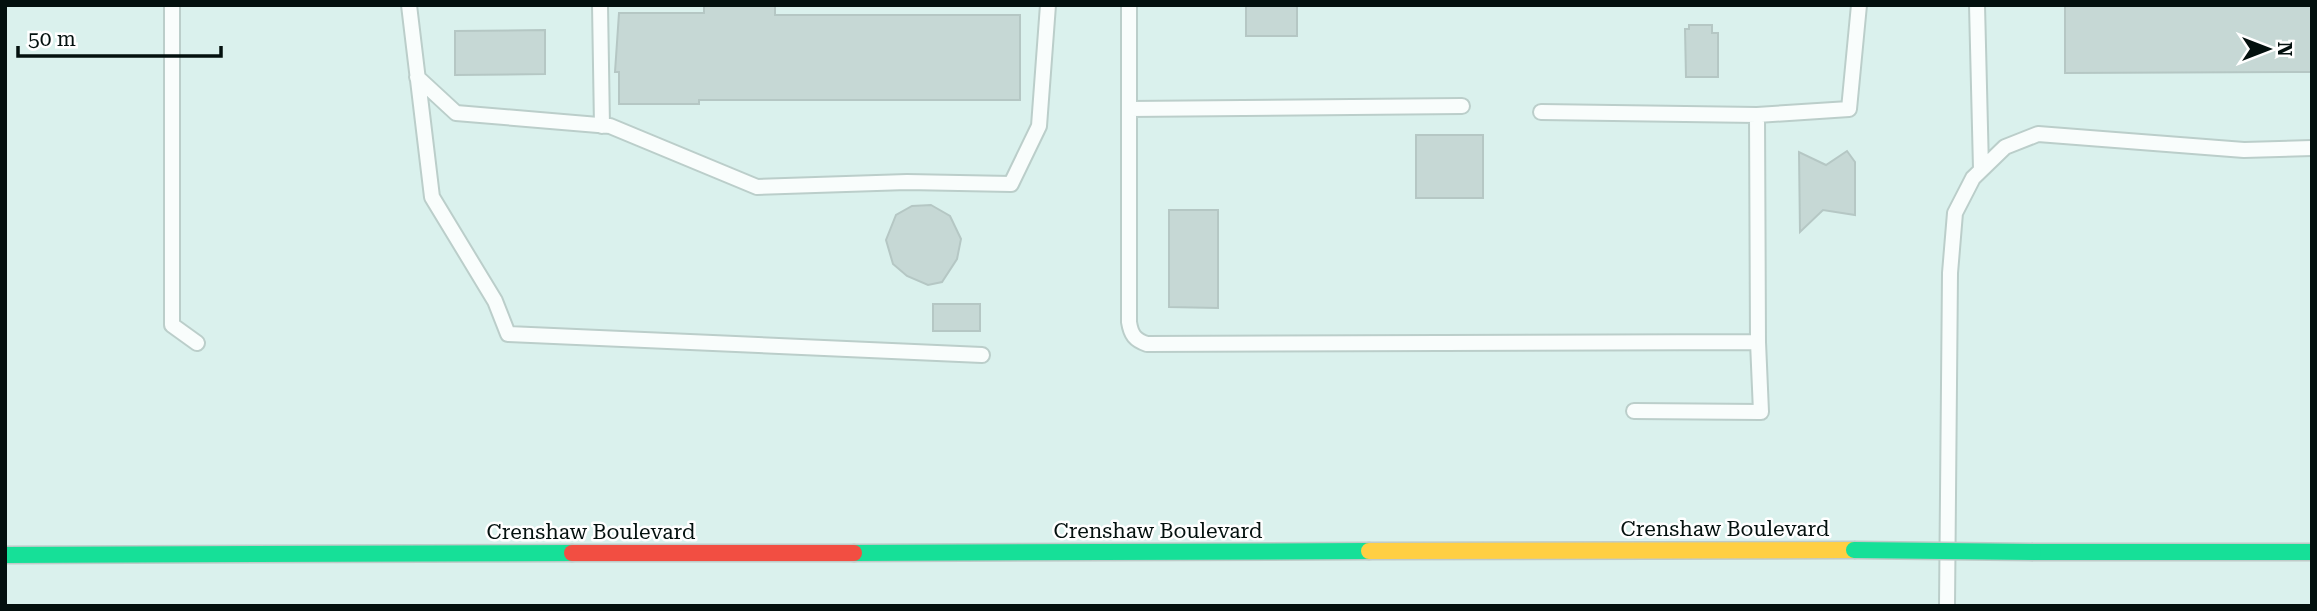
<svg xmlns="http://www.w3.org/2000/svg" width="2317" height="611" viewBox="0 0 2317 611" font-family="'Roboto Serif',serif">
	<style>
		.building { fill: #c6d8d5; stroke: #b5c7c4; stroke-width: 2 }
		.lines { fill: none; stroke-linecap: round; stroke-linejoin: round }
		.lane-casing { stroke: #bbceca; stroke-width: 18 }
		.fast-casing { stroke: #bfcac8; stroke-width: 19 }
		.slow-casing { stroke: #bfcac8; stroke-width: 19 }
		.jam-casing { stroke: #bfcac8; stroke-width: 19 }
		.lane { stroke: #f9fdfc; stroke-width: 14 }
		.fast { stroke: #16e098; stroke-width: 16 }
		.slow { stroke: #ffcf43; stroke-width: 16 }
		.jam { stroke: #f24e42; stroke-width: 16 }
		.fast-bridge-casing { stroke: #bfcac8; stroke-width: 19; stroke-linecap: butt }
		.fast-bridge { stroke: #16e098; stroke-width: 16 }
		.labels { text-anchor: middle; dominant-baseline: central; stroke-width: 5; stroke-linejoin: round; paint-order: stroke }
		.street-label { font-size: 21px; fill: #03100e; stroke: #fff }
	</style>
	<rect width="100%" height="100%" fill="#daf1ed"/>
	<!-- building -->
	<path class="building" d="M704,5h71v10h245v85h-321v4h-80v-32h-4l4,-59h85z
		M1246,5h51v31h-51z
		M2065,5h247v67l-247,1z
		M1689,25h23v8h6v44h-32l-1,-48h4z
		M545,30v44l-90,1v-44z
		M1416,135h67v63h-67z
		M1847,151l8,11v53l-32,-5 -23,22 -1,-80 27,13z
		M931,205l19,11 11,23 -4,20 -15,23 -14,3 -21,-9 -14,-12 -7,-24 10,-25 16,-9z
		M1169,210h49v98l-49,-1z
		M933,304h47v27h-47z"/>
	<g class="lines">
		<!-- lane casing -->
		<g class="lane-casing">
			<path id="lane" d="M172,5v320l25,18
				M409,5l23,192 63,104 13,33 474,21
				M600,5l2,121
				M1129,5v317c2,13 6,18 18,22l611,-2
				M1977,5l4,164
				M417,77l39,36 154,13 147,61 150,-5 104,2 28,-58 9,-121
				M1129,109l333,-3
				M1541,112l216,3 92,-6 10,-104
				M1634,411l127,1 -3,-70 -1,-227
				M1947,606l3,-333 5,-60 18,-35 32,-31 33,-13 206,16 68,-2"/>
		</g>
		<!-- fast casing -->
		<g class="fast-casing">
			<path id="fast" d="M2033,552h279
				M854,553l515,-2
				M5,555l567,-2"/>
		</g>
		<!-- slow casing -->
		<g class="slow-casing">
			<path id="slow" d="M1369,551l485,-1"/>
		</g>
		<!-- jam casing -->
		<g class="jam-casing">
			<path id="jam" d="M572,553h282"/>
		</g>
		<!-- lane -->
		<use href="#lane" class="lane"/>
		<!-- fast -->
		<use href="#fast" class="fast"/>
		<!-- slow -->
		<use href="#slow" class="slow"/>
		<!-- jam -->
		<use href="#jam" class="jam"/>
		<!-- fast-bridge casing -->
		<g class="fast-bridge-casing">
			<path id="fast-bridge" d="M1854,550l179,2"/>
		</g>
		<!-- fast-bridge -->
		<use href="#fast-bridge" class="fast-bridge"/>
	</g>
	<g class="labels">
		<!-- street labels -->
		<g class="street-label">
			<text x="1725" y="529">Crenshaw Boulevard</text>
			<text x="1158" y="531">Crenshaw Boulevard</text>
			<text x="591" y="532">Crenshaw Boulevard</text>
		</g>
	</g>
	<!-- border -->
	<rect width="2317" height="611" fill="none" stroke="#03100e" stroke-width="14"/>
	<!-- north arrow -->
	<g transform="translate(2268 49) rotate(90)" stroke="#ffffff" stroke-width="5" paint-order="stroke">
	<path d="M0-5L12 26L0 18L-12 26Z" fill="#03100e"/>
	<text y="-10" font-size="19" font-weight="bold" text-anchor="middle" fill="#03100e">N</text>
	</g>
	<!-- scale -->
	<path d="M18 46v10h203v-10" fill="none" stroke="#03100e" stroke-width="3.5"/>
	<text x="28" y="46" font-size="21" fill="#03100e" stroke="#ffffff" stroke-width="5" paint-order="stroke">50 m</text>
</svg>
